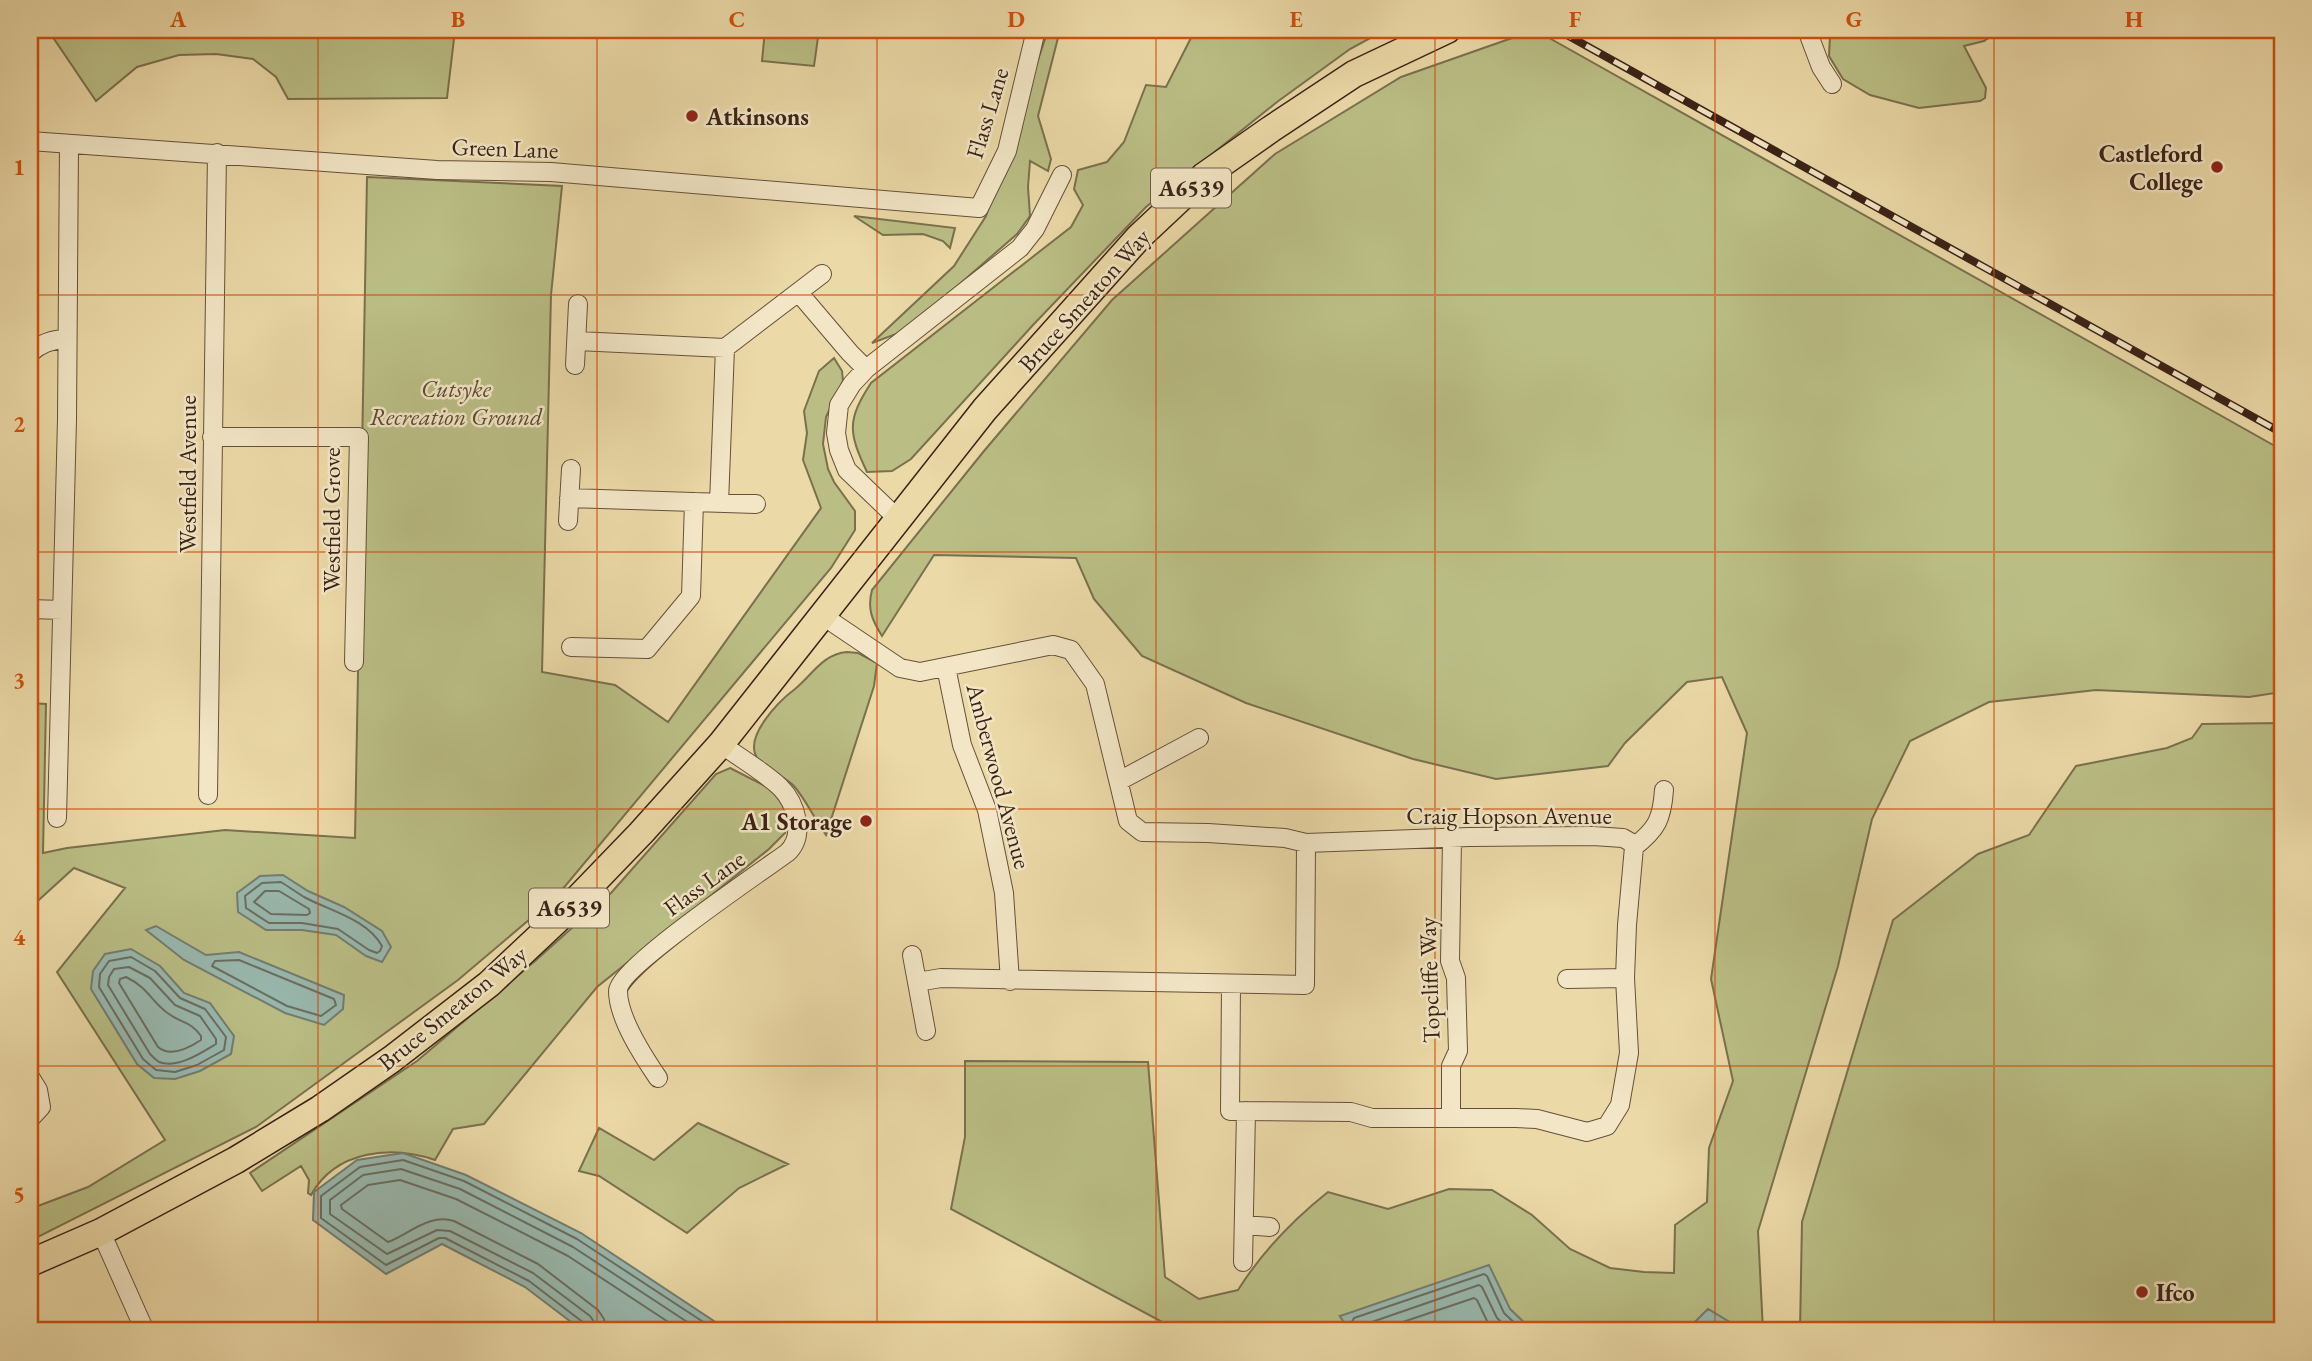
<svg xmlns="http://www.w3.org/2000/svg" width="2312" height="1361" viewBox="0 0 2312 1361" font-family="'EB Garamond',serif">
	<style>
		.green { fill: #babe85; stroke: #7a704e; stroke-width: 2 }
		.water { fill: #99b9af; stroke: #737d72; stroke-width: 2 }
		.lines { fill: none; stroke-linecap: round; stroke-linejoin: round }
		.shore { stroke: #6a6e63; stroke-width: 2 }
		.minor-casing { stroke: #66503b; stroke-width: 20 }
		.primary-casing { stroke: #3a2217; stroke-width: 29 }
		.minor { stroke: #f2e6c6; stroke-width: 18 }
		.primary { stroke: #ebd9a7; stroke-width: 26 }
		.rail-casing { stroke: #3a2217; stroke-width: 8 }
		.rail { stroke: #f2e6c6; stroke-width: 5; stroke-dasharray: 16; stroke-linecap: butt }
		.grid { fill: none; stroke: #ce510e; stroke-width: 2; stroke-opacity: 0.55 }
		.poi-dot { fill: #8f2418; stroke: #f2e6c6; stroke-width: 2.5 }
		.labels { text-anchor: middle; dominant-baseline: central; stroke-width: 5; stroke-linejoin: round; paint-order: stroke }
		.shield { fill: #f2e6c6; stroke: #715d4c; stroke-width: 2 }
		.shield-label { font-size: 23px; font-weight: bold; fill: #3a2217 }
		.street-label { font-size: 24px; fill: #3a2217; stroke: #f2e6c6 }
		.poi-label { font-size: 24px; font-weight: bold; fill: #3a2217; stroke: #f2e6c6; text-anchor: start }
		.park-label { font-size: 24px; font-style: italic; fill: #5a4932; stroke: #f2e6c6 }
		.neatline { fill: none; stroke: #ce510e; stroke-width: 2.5 }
		.grid-label { font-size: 23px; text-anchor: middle; font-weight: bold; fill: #ce510e }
	</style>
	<rect width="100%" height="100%" fill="#ebd9a7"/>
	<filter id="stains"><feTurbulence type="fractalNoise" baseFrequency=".00286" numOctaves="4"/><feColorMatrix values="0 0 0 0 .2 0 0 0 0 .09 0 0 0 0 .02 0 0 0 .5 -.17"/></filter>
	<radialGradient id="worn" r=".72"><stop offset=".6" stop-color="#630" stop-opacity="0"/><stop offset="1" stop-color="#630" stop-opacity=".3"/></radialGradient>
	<!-- green -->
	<path class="green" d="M48,30h407l-8,68 -159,1 -12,-22 -23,-18 -37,-5 -37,1 -42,12 -41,34z
		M765,30h54l-5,36 -52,-5z
		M1048,30h12l-22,86 13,43 -3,12 -18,-10 -2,26 2,29 -13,18 -110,96 -35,13 82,-77 32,-50z
		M1195,30h190l-35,19 -73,53 -131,105 -113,118 -122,134 -19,12 -25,1c-19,-40 -20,-52 4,-89l200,-156 12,-22 -9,-16 4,-19 29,-8 17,-20 22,-57 20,2z
		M1535,30l747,420v242l-33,5 -153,-7 -107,12 -79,39 -38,78 -34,147 -80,265 5,100h-30l-1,-7 -24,-15 -17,17 -13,5h-145l-23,-22 -170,7 9,15h-170l-228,-122 14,-72v-76l183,1 17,215 34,22 39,-9c24,-38 56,-71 90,-98l60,17 61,-20 43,1 40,25 38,34 40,19 34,4 30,1 1,-48 32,-23 2,-54 24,-67 -22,-102 36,-246 -25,-56 -35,5 -62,61 -17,23 -112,13 -83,-20 -167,-56 -104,-47 -48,-57 -18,-41 -142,-3 -52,81c-10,-16 -15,-27 -10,-46l112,-139 128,-151 163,-146 126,-77z
		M1840,30h160l-16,11 -20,5 22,42 -1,10 -5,3 -61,7 -49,-13 -27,-16 -14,-23 1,-20 7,1z
		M367,177l195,9 -11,109 -9,377 73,13 53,37 153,-214 -18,-48 4,-27 -3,-22 15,-40 15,-13 8,13 1,10 -17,36 -3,27 5,25 6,13 21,29v19l-24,38 -275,329 -98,83 -202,147 -226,114v-32l58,-22 77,-47 -108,-168 68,-84 -51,-20 -44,40v-205l16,1 -3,149 24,-5 158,-18 130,8z
		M854,216l101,12 -5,20 -7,-7 -20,-7 -40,1z
		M847,652l11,1 19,10 -3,23 -48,149c-12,-16 -20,-36 -33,-50 -10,-10 -27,-14 -35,-26 -16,-21 21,-58 37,-70 18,-15 28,-35 52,-37z
		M2282,723v608h-482l2,-109 91,-302 85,-66 51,-19 47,-69 91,-18 25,-10 10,-14z
		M730,768l41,21 20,27 -6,17 -16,16 -172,138 -113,137 -31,5 -18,31c-44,-15 -99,-10 -124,35l-3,-2 1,-13 -8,-14 -39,25 -12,-18 167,-112 118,-100 76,-68 105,-119z
		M698,1123l90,41 -49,24 -52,45 -88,-57 -20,-5 20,-43 55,32z"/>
	<!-- water -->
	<path class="water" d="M283,875l25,16 36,16 38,24 9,16 -9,15 -16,-6 -30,-21 -34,-5h-36l-28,-18 -1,-19 23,-17z
		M156,926l50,29 33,-3 105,43 -1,14 -19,16 -39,-12 -101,-53 -38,-30z
		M131,949l29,17 24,27 26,10 24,33 -3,18 -31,17 -25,8 -21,-1 -17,-14 -46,-75 2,-18 12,-17z
		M403,1153l63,22 115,58 148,98h-146l-58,-44 -83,-43 -56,30 -73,-54 1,-28 43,-32z
		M1489,1265l21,44 23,22h-184l-9,-15z
		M1708,1309l25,15v7h-55l13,-5z"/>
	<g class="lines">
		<!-- shore -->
		<path class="shore" d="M281,882c8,5 15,10 23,15 26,14 63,22 78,49l-2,5 -3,2 -8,-3 -31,-21 -36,-6h-33l-23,-15 -1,-12 17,-13z
			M265,891h14l30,18 1,4 -3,2 -36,-1 -17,-12z
			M131,957l24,14 25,27 25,11 21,28 -2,13 -27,15 -22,7 -19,-2 -13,-11 -44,-72 1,-13 9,-13z
			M239,960l95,39 2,6 -15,11 -34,-10 -75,-40 3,-5z
			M129,967l21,11 25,27 25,11 16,23v5c-15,9 -39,25 -57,18 -3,-2 -6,-5 -9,-8l-42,-69 1,-8 5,-8z
			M126,977c23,11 26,26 43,37 14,10 21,7 32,22v4c-12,8 -30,18 -43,7l-39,-64 1,-4z
			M587,1331l-3,-8 -55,-42 -84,-43h-6l-53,27 -65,-47v-22l39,-29 43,-7 61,21 113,58 140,92
			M596,1331l-1,-8 -5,-7 -57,-43 -83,-42 -13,-1 -50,24 -57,-40v-14l33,-25 38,-6 59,20 113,58 128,84
			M606,1331l-2,-12 -6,-9 -60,-46 -84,-43c-24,-8 -45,13 -66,21l-46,-33 -1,-4 27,-20 32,-5 56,19 112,57 114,75
			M1355,1331l-3,-9 2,-4 130,-44 3,2 17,37 19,18
			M1364,1331l2,-7 113,-39 3,2 15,31 14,13
			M1376,1331l98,-33 3,2 11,23 8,8"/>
		<!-- minor casing -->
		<g class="minor-casing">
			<path id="minor" d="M1807,30l14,37 11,17
				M30,141l407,29 114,2 428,36 28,-57 29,-121
				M799,293l51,60 16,16
				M577,341l148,7
				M30,353c11,-10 22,-14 37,-14
				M575,365l3,-61
				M212,437h147l-5,225
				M569,498l187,6
				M719,503l6,-155 97,-74
				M897,518l-50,-48 -8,-20 -3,-17 3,-28 13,-21 14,-15 154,-121 15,-19 27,-54
				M568,521l3,-52
				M30,609l32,1
				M823,616l77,52 20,4 133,-27 18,5 24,34 33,137 14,11 66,1 77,5 21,5 163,-6 124,-1 30,2 9,5 2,4
				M571,647l76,2 44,-53 3,-94
				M946,667l16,78 25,65 17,83 6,88
				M1119,781l80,-43
				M208,795l9,-642
				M57,818l10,-399 2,-275
				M1634,847c23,-18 28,-28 30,-57
				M912,955l14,76
				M1567,979l58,-1
				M917,982l24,-4 364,7 1,-142
				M1231,985l-1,126 121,1 21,6h144l21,1 50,13 20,-6 13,-21 9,-52 -4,-75 2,-53 7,-78
				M30,1077l8,13 3,17 -11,12
				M658,1078c-15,-22 -40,-60 -40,-87 0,-23 144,-120 169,-138 19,-17 9,-50 -7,-66 -17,-16 -40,-29 -59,-43
				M1451,1118v-52l7,-15 -2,-73 -6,-17 2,-123
				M1245,1225l25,2
				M101,1232l44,99
				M1243,1262l3,-151"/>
		</g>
		<!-- primary casing -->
		<g class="primary-casing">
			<path id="primary" d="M30,1263l71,-31 135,-72 84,-51 72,-50 97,-75 69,-65 83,-86 80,-89 264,-335 154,-172 65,-61 67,-47 83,-55 93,-44"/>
		</g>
		<!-- minor -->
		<use href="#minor" class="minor"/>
		<!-- primary -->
		<use href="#primary" class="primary"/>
		<!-- rail casing -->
		<g class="rail-casing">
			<path id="rail" d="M1558,30l724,403"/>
		</g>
		<!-- rail -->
		<use href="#rail" class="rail"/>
	</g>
	<!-- grid -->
	<path class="grid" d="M318,30v1301M597,30v1301M877,30v1301M1156,30v1301M1435,30v1301M1715,30v1301M1994,30v1301M30,295h2252M30,552h2252M30,809h2252M30,1066h2252"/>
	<!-- markers -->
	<g class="poi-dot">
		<circle cx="692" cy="116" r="7"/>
		<circle cx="2217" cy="167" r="7"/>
		<circle cx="866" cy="821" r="7"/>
		<circle cx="2142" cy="1292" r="7"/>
	</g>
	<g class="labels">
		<!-- shield labels -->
		<g class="shield">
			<rect x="1151" y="168.5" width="80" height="39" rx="5"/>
			<rect x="529" y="888.5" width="80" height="39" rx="5"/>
		</g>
		<g class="shield-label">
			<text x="1191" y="188">A6539</text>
			<text x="569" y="908">A6539</text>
		</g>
		<!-- street labels -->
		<g class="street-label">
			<text transform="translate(987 113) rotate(-73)">Flass Lane</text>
			<text transform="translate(505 148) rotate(2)">Green Lane</text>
			<text transform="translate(1084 300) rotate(-48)">Bruce Smeaton Way</text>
			<text transform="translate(187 474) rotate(-90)">Westfield Avenue</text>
			<text transform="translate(331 520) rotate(-90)">Westfield Grove</text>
			<text transform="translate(999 776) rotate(75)">Amberwood Avenue</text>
			<text x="1509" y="815">Craig Hopson Avenue</text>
			<text transform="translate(704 883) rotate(-36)">Flass Lane</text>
			<text transform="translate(1429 980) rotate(-92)">Topcliffe Way</text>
			<text transform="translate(452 1008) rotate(-39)">Bruce Smeaton Way</text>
		</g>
		<!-- poi labels -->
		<g class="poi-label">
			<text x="706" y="116">Atkinsons</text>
			<text x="2203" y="153" text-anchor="end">Castleford<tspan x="2203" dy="28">College</tspan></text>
			<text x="852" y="821" text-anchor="end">A1 Storage</text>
			<text x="2156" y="1292">Ifco</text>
		</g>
		<!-- park labels -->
		<g class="park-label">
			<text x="456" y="388">Cutsyke<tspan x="456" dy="28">Recreation Ground</tspan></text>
		</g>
	</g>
	<!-- margin -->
	<rect width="2312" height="1361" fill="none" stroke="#ebd9a7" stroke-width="77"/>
	<rect x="38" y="38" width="2236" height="1284" class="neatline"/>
	<g class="grid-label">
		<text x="178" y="27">A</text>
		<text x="458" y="27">B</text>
		<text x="737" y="27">C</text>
		<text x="1016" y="27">D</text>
		<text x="1296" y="27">E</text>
		<text x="1575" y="27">F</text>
		<text x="1854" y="27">G</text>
		<text x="2134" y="27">H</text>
		<text x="19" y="175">1</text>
		<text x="19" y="432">2</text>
		<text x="19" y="688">3</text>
		<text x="19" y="945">4</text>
		<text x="19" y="1202">5</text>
	</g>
	<rect width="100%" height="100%" filter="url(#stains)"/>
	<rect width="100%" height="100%" fill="url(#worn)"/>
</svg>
